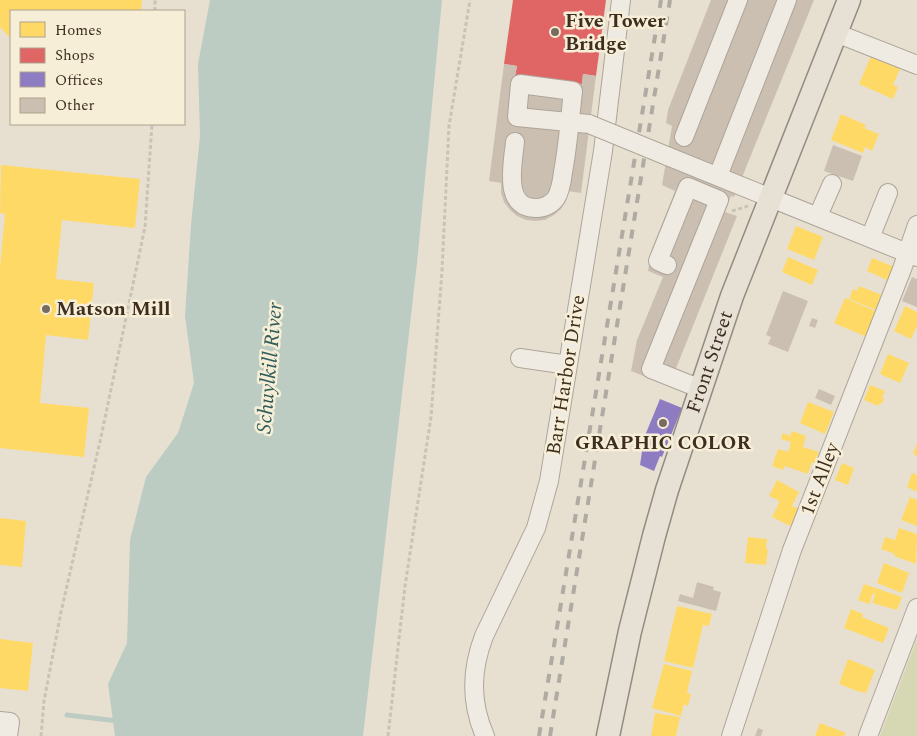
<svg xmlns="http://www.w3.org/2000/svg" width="917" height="736" viewBox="0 0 917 736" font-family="Spectral,serif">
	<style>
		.green { fill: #d6d7b3 }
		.water { fill: #bcccc2 }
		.homes { fill: #ffd966 }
		.shops { fill: #e06666 }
		.offices { fill: #8e7cc3 }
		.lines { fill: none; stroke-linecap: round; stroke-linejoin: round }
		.stream { stroke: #bcccc2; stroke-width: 5 }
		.building { fill: #cbbfb2 }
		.minor-casing { stroke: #ada599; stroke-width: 20 }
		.major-casing { stroke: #928b80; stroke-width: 25 }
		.path { stroke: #c8c2b9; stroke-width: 3; stroke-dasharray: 4 2.5; stroke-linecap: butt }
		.minor { stroke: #efebe3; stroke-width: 18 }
		.major { stroke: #e6e1d4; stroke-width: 22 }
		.rail { stroke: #afaaa2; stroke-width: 4; stroke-dasharray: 9 9; stroke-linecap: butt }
		.minor-bridge-casing { stroke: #ada599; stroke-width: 20; stroke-linecap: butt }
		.minor-bridge { stroke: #efebe3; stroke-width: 18 }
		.poi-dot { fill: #786c5e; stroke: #f7eed8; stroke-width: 2 }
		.labels { text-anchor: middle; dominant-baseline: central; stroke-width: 5; stroke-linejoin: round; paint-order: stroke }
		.poi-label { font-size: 20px; font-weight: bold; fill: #3d2e20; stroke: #f7eed8; text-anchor: start }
		.street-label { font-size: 20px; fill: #3d2e20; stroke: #f7eed8 }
		.water-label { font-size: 21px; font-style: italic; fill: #2f5d5a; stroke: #f7eed8 }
	</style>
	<rect width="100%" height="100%" fill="#e7e0d1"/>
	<!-- green -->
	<path class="green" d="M917,639v97h-37z"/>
	<!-- water -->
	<path class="water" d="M210,0h232l-25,263 -54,473h-248l-7,-52 19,-41 3,-103 16,-63 32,-44 16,-50 -9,-67 6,-91 9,-89 -2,-72z"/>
	<!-- homes -->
	<path class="homes" d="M0,0h142l-1,11h-130v28l-11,-12z
		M871,56l29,13 -7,16 5,2 -5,12 -34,-15z
		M841,114l25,11 -2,3 15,6 -7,17 -7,-4 -2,6 -32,-13z
		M1,165l139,14 -5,49 -73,-8 -6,59 38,4 -6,57 -42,-5 -6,68 49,5 -5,49 -84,-9v-181l5,-53 -5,-1z
		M796,226l27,11 -9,23 -27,-11z
		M788,257l30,13 -6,15 -30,-13z
		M872,258l28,11 -6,14 -27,-12z
		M859,286l28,11 -6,15 -32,-13 4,-10 4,2z
		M845,298l35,15 -11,25 -35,-15z
		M905,306l12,6v14l-6,13 -17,-8z
		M888,354l21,9 -9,20 -20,-9z
		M870,385l15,6 -3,7 2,1 -2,5 -2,-1 -2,3 -14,-6z
		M808,402l26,10 -9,22 -25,-11z
		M792,431l14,5 -3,11 16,5 -4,11 -3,-1 -4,12 -23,-8 -2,4 -11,-4 6,-17 10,3 3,-10 -10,-3 2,-6 7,3z
		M917,443v13l-4,-2z
		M842,463l12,5 -6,17 -13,-5z
		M912,473l5,2v17l-10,-5z
		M777,480l22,12 -7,14 7,3 -9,17 -18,-9 7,-14 -1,-3 -9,-4z
		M910,497l7,3v26l-16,-6z
		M0,518l26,3 -4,46 -22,-2z
		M899,528l18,6 -1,30 -22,-8 1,-2 -14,-5 4,-12 10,3z
		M748,537l19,2 -1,10h2l-2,16 -21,-2z
		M884,563l25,10 -7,20 -25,-10z
		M864,584l38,13 -5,13 -25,-7 3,-9 -2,-1 -4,11 -11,-4z
		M677,606l35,8 -3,12 -6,-1 -10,43 -29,-7z
		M851,609l12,5 -1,3 27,11 -6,15 -39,-15z
		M0,639l33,4 -5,48 -28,-3z
		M848,659l27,11 -9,23 -9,-2 -18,-7z
		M664,664l28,7 -5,22 4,1 -3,12 -4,-2 -3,12 -29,-8z
		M655,713l25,4 -4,19h-25z
		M820,723l26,10 -2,3h-29z"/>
	<!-- shops -->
	<path class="shops" d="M513,0h93l-10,76 -13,-2 -1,10 -67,-8 2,-10 -13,-2z"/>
	<!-- offices -->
	<path class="offices" d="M660,399l22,9 -20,49 -2,-1 -6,15 -14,-6 4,-27z"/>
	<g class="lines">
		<!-- stream -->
		<path class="stream" d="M67,715l51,6"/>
	</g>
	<!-- building -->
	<path class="building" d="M711,0h103l-80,197 -3,-1 -6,16 12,4 -68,170 -38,-15 6,-31 26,-63 -15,-6 3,-20 24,-60 -13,-6 10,-59 -6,-3 2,-13z
		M504,64l13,2 -2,10 67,8 1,-10 13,2 -15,117 -13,-2 -2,10 -5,8 -7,6 -9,5 -10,1 -9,-1 -9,-4 -7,-6 -6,-8 -3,-9v-10l-12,-2z
		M833,145l29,11 -9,25 -29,-10z
		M912,277l5,2v28l-15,-6z
		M783,291l25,10 -20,51 -20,-8 3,-7 -5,-2z
		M812,318l6,2 -3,8 -6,-2z
		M819,389l16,7 -4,9 -16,-7z
		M697,582l17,5 -1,3 8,2 -5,19 -38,-10 2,-7 13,4z
		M758,728l5,2 -2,6h-6z"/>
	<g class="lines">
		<!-- minor casing -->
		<g class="minor-casing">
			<path id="minor" d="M836,33l81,32
				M684,137l54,-137
				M515,142c-2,21 -13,67 22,66 7,0 15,-4 19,-10 5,-8 6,-18 7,-26 5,-27 7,-54 10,-81l-53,-7 -3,33 72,7
				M667,156l250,101
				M718,176l69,-176
				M818,216l14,-32
				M870,238l18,-45
				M667,265l-9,-4 30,-74 31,13 -68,169 50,20
				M520,358l48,7
				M0,721l10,1 -2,14
				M485,736c-15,-34 -14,-66 -1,-100l52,-108 13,-47 54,-330 18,-151
				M731,736l61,-186 110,-281 15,-44
				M868,736l49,-128"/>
		</g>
		<!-- major casing -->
		<g class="major-casing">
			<g id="major">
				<path id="s1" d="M608,736l22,-105 24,-95 13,-46 65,-194 117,-296"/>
			</g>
		</g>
		<!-- path -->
		<path class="path" d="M155,11v-11
			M732,211l16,-5
			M41,736l3,-35 17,-89 40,-175 44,-210 7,-103
			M388,736l17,-150 26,-169 11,-146 7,-145 21,-126"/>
		<!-- minor -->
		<use href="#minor" class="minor"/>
		<!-- major -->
		<use href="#major" class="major"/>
		<!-- rail -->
		<path class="rail" d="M539,736l122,-736
			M550,736l120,-736"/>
		<!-- minor-bridge casing -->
		<g class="minor-bridge-casing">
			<path id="minor-bridge" d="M589,124l78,32"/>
		</g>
		<!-- minor-bridge -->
		<use href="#minor-bridge" class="minor-bridge"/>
	</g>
	<!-- markers -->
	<g class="poi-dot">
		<circle cx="555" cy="32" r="5"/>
		<circle cx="46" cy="309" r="5"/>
		<circle cx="663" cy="423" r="5"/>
	</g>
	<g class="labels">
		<!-- poi labels -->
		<g class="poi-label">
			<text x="565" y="21">Five Tower<tspan x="565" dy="23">Bridge</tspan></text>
			<text x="56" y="309">Matson Mill</text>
			<text x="663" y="443" text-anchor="middle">GRAPHIC COLOR</text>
		</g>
		<!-- street labels -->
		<g class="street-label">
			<text stroke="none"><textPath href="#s1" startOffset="388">Front Street</textPath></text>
			<text transform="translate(566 375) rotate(-81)">Barr Harbor Drive</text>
			<text transform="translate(820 479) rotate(-69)">1st Alley</text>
		</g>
		<!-- water labels -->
		<g class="water-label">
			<text transform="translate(270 368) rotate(-85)">Schuylkill River</text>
		</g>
	</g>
	<!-- legend -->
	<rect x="10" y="10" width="175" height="115" fill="#f7eed8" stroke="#ada18e"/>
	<rect x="20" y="22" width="25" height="15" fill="#ffd966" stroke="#ada18e"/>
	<text x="55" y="35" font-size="15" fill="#3d2e20">Homes</text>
	<rect x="20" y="48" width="25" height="15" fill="#e06666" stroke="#ada18e"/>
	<text x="55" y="60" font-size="15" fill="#3d2e20">Shops</text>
	<rect x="20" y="72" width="25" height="15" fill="#8e7cc3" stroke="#ada18e"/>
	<text x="55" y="85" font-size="15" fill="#3d2e20">Offices</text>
	<rect x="20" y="98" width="25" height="15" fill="#cbbfb2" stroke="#ada18e"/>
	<text x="55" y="110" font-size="15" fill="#3d2e20">Other</text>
</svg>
